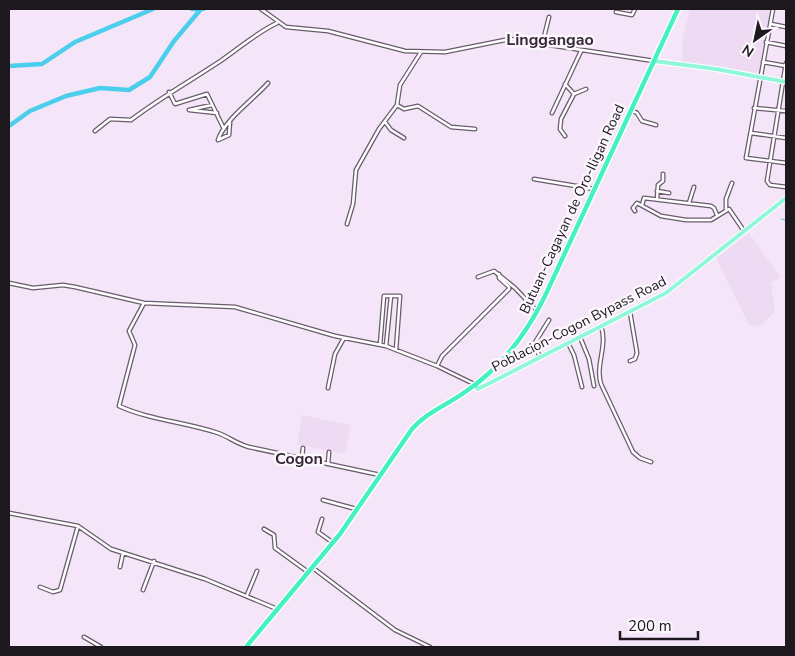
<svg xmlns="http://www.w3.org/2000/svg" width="795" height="656" viewBox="0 0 795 656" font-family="'Nunito Sans',sans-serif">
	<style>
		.built { fill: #efdaf3 }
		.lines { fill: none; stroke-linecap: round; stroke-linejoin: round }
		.stream { stroke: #4bceec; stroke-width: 1 }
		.river { stroke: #4bceec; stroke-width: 4.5 }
		.minor-casing { stroke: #695c6c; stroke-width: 5 }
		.major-casing { stroke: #fff; stroke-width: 6 }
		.highway-casing { stroke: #fff; stroke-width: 7 }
		.minor { stroke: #fff; stroke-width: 2.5 }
		.major { stroke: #90f7da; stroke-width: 4 }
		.highway { stroke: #46f1c1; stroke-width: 4.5 }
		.labels { text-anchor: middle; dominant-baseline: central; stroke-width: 5; stroke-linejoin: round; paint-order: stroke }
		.street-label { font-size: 14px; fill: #1d181e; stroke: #fcf6fd }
		.quarter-label { font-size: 16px; font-weight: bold; fill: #342937; stroke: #fcf6fd }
	</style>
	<rect width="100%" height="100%" fill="#f4e5f8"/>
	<!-- built -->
	<path class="built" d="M690,9h82l-13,66 -77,-12 1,-26z
		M749,233l32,45 -10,4 4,30 -16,14 -10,-1 -33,-67z
		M302,415l49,10 -6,29 -48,-10z"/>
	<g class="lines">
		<!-- stream -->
		<path class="stream" d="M781,219l5,1"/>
		<!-- river -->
		<path class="river" d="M192,9h11
			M9,66l33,-2 33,-22 78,-33
			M9,126l21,-15 36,-15 34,-8 29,2 21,-13 24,-36 27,-32"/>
		<!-- minor casing -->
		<g class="minor-casing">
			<path id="minor" d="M261,9l25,18 42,4 77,20 40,1 65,-13 144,22
				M773,9l-27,149 40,5
				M616,12l16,3 3,-6
				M771,24l15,3
				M766,42l20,4
				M542,45l7,-28
				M763,62l23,4
				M786,63l-19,118 3,4 16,2
				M565,84l9,10
				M169,92l6,12 32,-10 17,35
				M212,105l-23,5 28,3
				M397,105l7,4 14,-3 33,21 24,2
				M754,108l32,3
				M631,110l6,3 5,8 14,4
				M552,113l29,-62
				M230,122l-1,13 -11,5c7,-21 35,-40 50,-57
				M385,122l6,8 13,8
				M95,131l15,-12 21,1c29,-22 61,-40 91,-60 19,-13 34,-27 55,-37
				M751,133l35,5
				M565,136l-5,-7 1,-10 13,-25 12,-5
				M534,179l60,10
				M657,191l12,2
				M657,199l1,-14 5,-4v-7
				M689,203l5,-16
				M642,205l2,-7 67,8 3,2 3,7
				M726,209v-10l6,-16
				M635,211l-2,-3 4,-5 24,13 25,4h25l18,-11 15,22
				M347,224l6,-20 3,-34 23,-41 18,-24 3,-20 21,-33
				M478,277l16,-6 21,17 21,22
				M9,283l24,5 30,-3 12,2 69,16 91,4 100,29 51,10 51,20 37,18
				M144,303l-15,28 6,14 -16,61c31,14 66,16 99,27 11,4 19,11 31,14l131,28
				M601,326c7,20 -6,39 0,58l32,68 7,6 11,4
				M580,337l9,22 5,27
				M568,343l6,12 8,32
				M380,345l4,-49h16l-4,54
				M386,346l5,-50
				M540,357l-6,-13 15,-24
				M630,361l5,-2 2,-6 -7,-41
				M437,366l5,-10 67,-67v-2l-10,-9v-4
				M328,388l7,-34 9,-16
				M302,457l1,-9
				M328,464l1,-12
				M323,500l33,9
				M9,513l69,13 33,23 94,30 72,30
				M322,519l-4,13 14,10
				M264,529l10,6 1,13 33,24
				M120,567l3,-14
				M313,568l82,62 35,17
				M40,587l13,5 7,-2 18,-64
				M143,590l11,-29
				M247,595l10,-24
				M84,637l17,10"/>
		</g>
		<!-- major casing -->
		<g class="major-casing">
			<path id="major" d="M654,61l62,8 70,13
				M475,385l3,4 188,-96 120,-95"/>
		</g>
		<!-- highway casing -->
		<g class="highway-casing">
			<path id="highway" d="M246,647l94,-113 72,-105c15,-17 35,-24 53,-37 36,-24 61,-57 80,-96l133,-287"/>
		</g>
		<!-- minor -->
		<use href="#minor" class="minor"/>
		<!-- major -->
		<use href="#major" class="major"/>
		<!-- highway -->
		<use href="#highway" class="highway"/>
	</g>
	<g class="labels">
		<!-- street labels -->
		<g class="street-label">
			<text transform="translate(572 209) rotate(-65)">Butuan-Cagayan de Oro-Iligan Road</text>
			<text transform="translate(579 324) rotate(-27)">Poblacion-Cogon Bypass Road</text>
		</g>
		<!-- quarter labels -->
		<g class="quarter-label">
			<text x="550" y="40">Linggangao</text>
			<text x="299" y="459">Cogon</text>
		</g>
	</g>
	<!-- border -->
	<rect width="795" height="656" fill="none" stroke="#1d181e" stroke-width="20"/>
	<!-- north arrow -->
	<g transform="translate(755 40) rotate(213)" stroke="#fcf6fd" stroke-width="4" paint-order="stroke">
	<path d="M0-4L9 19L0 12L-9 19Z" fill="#1d181e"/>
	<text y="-8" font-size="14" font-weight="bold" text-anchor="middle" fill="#1d181e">N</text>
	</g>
	<!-- scale -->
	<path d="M620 631v8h78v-8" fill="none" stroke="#1d181e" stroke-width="2.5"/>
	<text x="628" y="631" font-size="15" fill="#1d181e" stroke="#fcf6fd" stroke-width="4" paint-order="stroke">200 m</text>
</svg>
